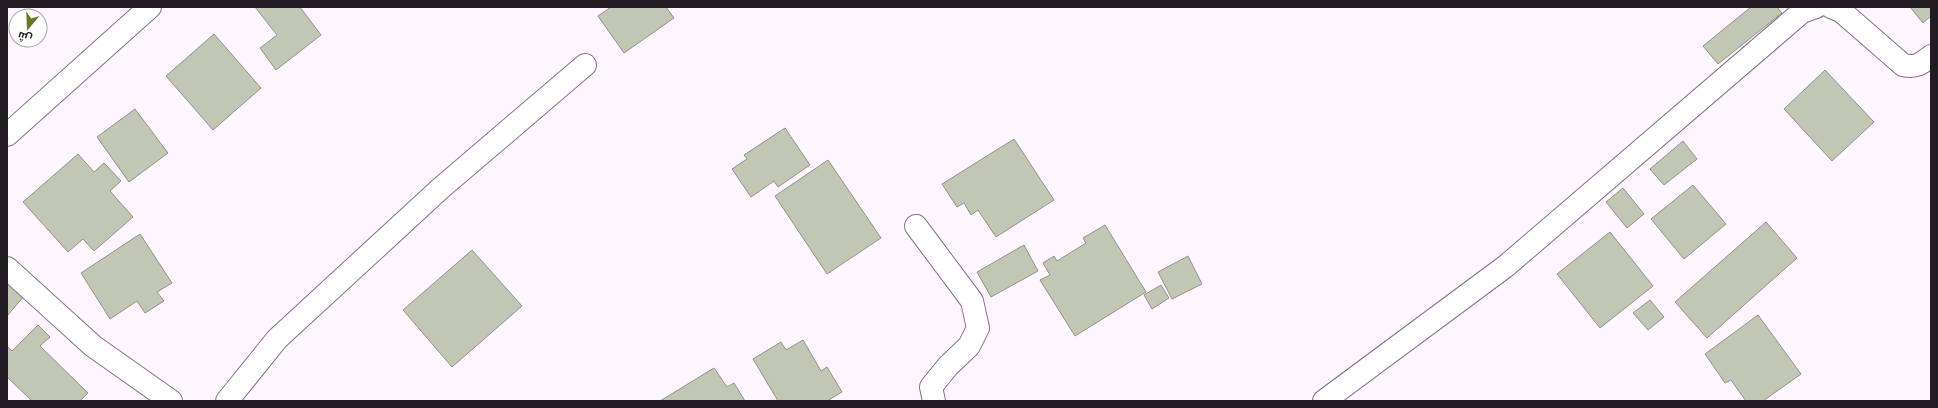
<svg xmlns="http://www.w3.org/2000/svg" width="1938" height="408" viewBox="0 0 1938 408" font-family="Raleway,Cairo,sans-serif">
	<style>
		.building { fill: #c2c7b5; stroke: #909483 }
		.lines { fill: none; stroke-linecap: round; stroke-linejoin: round }
		.minor-casing { stroke: #807482; stroke-width: 24 }
		.minor { stroke: #fff; stroke-width: 22 }
	</style>
	<rect width="100%" height="100%" fill="#fef6ff"/>
	<!-- building -->
	<path class="building" d="M255,7h45l21,28 -45,35 -16,-22 17,-13z
		M611,7h55l8,11 -50,35 -26,-37z
		M1751,7h26l5,6 -64,51 -15,-18z
		M1910,7h21v9l-8,7z
		M214,34l47,54 -48,42 -47,-54z
		M1825,70l49,52 -42,39 -48,-52z
		M135,109l33,44 -39,29 -32,-45z
		M785,128l25,37 -32,22 -4,-6 -23,16 -19,-28 15,-10 -3,-4z
		M1014,139l40,61 -58,37 -18,-27 -7,5 -7,-12 -7,4 -15,-23z
		M1683,141l14,18 -33,26 -14,-16z
		M78,154l16,18 10,-9 17,18 -11,10 23,26 -39,34 -11,-12 -15,13 -45,-50z
		M828,160l53,78 -54,36 -52,-78z
		M1693,185l33,39 -42,35 -33,-40z
		M1623,188l21,26 -17,14 -21,-26z
		M1766,222l31,36 -90,80 -32,-36z
		M1105,225l41,67 -71,44 -35,-56 10,-5 -7,-12 11,-7 3,5 29,-18 -3,-5z
		M1610,232l43,54 -53,42 -43,-54z
		M140,234l32,49 -15,9 7,9 -19,12 -8,-12 -27,18 -29,-46z
		M1024,245l14,26 -47,26 -14,-25z
		M472,250l50,56 -70,61 -49,-57z
		M1188,256l14,28 -30,15 -14,-27z
		M7,278l18,17 -18,21z
		M1161,285l8,13 -17,11 -8,-14z
		M1650,300l14,17 -16,13 -15,-17z
		M1758,315l43,59 -38,27h-17l-15,-21 -6,3 -20,-29z
		M38,325l12,12 -10,9 48,47 -8,8h-48l-25,-24v-31l5,5z
		M803,340l18,31 6,-4 15,25 -15,9h-49l-25,-42 28,-17 5,8z
		M714,368l13,19 7,-4 11,18h-85z"/>
	<g class="lines">
		<!-- minor casing -->
		<g class="minor-casing">
			<path id="minor" d="M1831,7l10,4 62,54c13,3 18,-1 28,-9
				M7,135l143,-128
				M916,226l56,75 6,27 -9,18 -21,20 -17,21 3,14
				M7,268l86,78 78,55
				M227,401l50,-62 164,-151 144,-123
				M1324,401l182,-135 296,-254 14,-5"/>
		</g>
		<!-- minor -->
		<use href="#minor" class="minor"/>
	</g>
	<!-- border -->
	<rect width="1938" height="408" fill="none" stroke="#201c21" stroke-width="16"/>
	<!-- north arrow -->
	<g transform="translate(28 28) rotate(199)"><circle r="19" fill="#ffffff" stroke="#a6a4a6"/>
	<path d="M0-3L7 15L0 10L-7 15Z" fill="#697723"/>
	<text y="-6" font-size="11" font-weight="bold" text-anchor="middle" fill="#201c21">ش</text>
	</g>
</svg>
